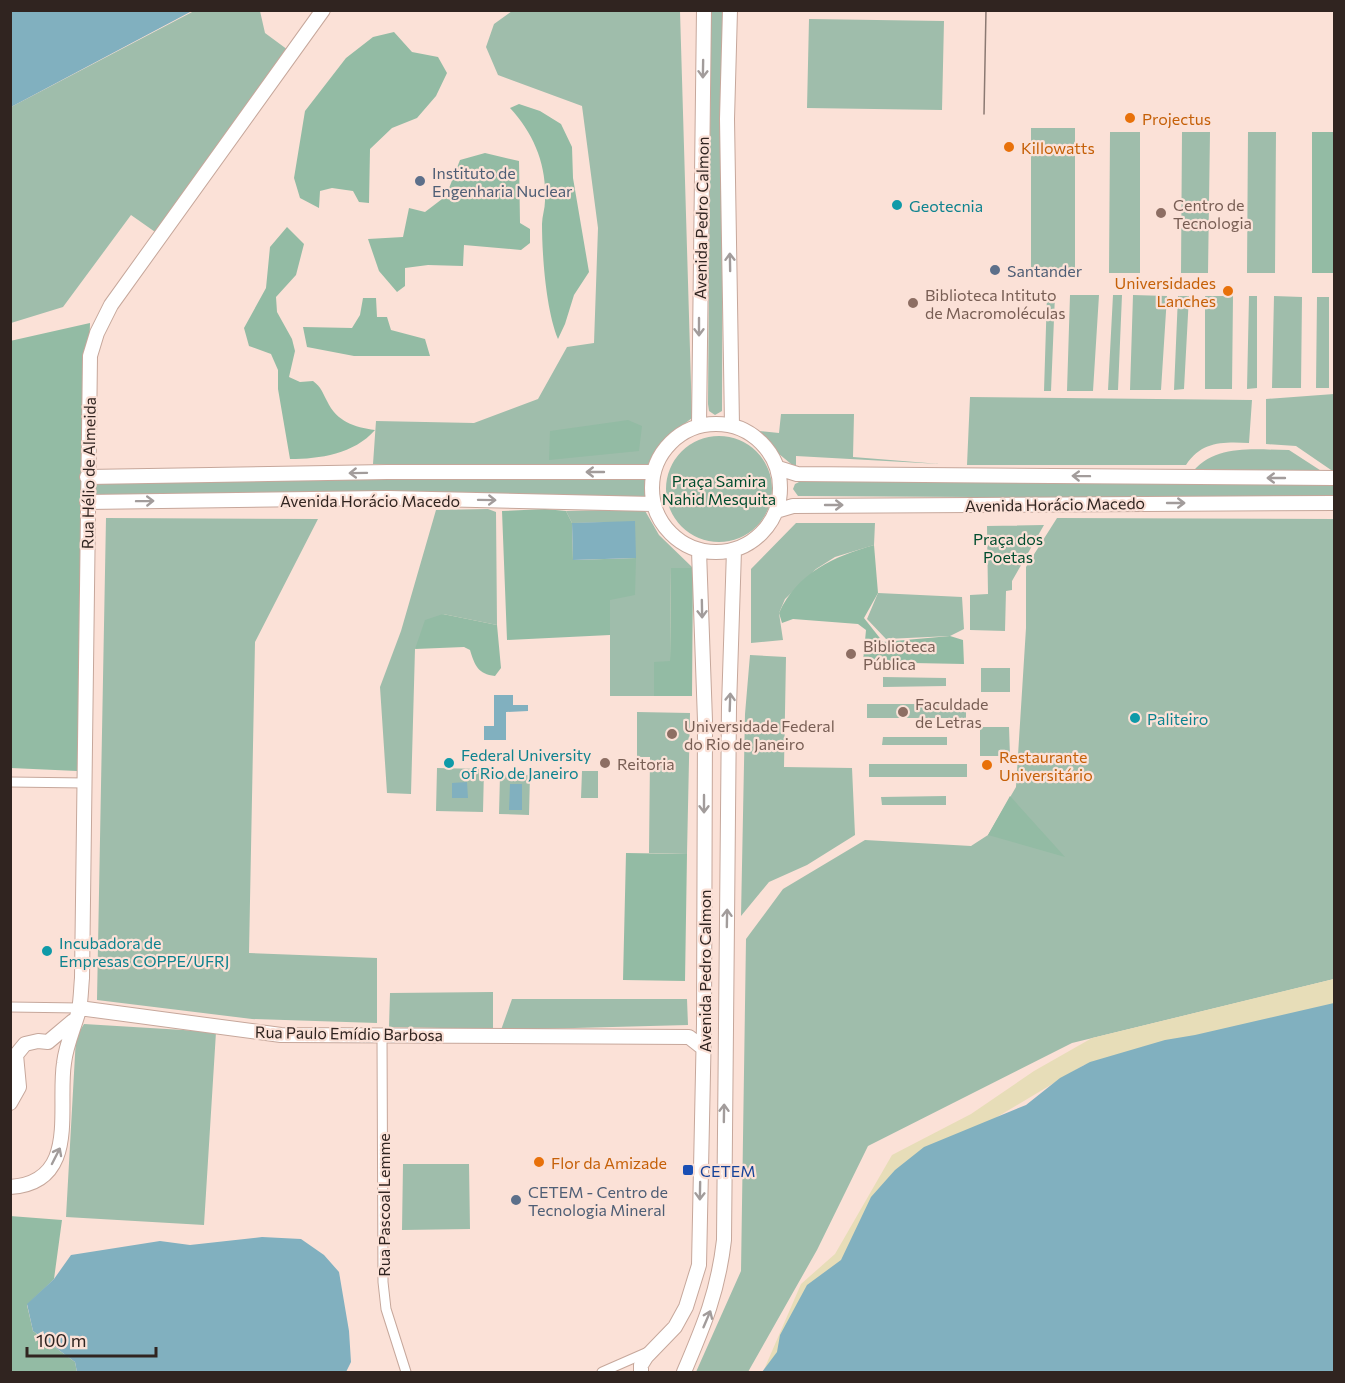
<svg xmlns="http://www.w3.org/2000/svg" width="1345" height="1383" viewBox="0 0 1345 1383" font-family="Commissioner,sans-serif">
	<style>
		.green { fill: #9fbdab }
		.forest { fill: #93bba4 }
		.sand { fill: #e7ddb8 }
		.water { fill: #81b0bf }
		.lines { fill: none; stroke-linecap: round; stroke-linejoin: round }
		.street-casing { stroke: #c6a79b; stroke-width: 11 }
		.secondary-casing { stroke: #c6a79b; stroke-width: 16 }
		.street { stroke: #fff; stroke-width: 9 }
		.secondary { stroke: #fff; stroke-width: 14 }
		.tram { stroke: #8b7972; stroke-width: 1.5 }
		.oneway { stroke: #a29c9b }
		.food-dot { fill: #e8710a; stroke: #fbe1d7; stroke-width: 2 }
		.service-dot { fill: #5c6f8a; stroke: #fbe1d7; stroke-width: 2 }
		.culture-dot { fill: #0f9aa8; stroke: #fbe1d7; stroke-width: 2 }
		.education-dot { fill: #8d6e63; stroke: #fbe1d7; stroke-width: 2 }
		.transit-dot { fill: #1a4fb4; stroke: #fbe1d7; stroke-width: 2 }
		.labels { text-anchor: middle; dominant-baseline: central; stroke-width: 4.5; stroke-linejoin: round; paint-order: stroke }
		.food-label { font-size: 16px; fill: #c56008; stroke: #fbe1d7; text-anchor: start }
		.service-label { font-size: 16px; fill: #4e5e75; stroke: #fbe1d7; text-anchor: start }
		.education-label { font-size: 16px; fill: #785e54; stroke: #fbe1d7; text-anchor: start }
		.culture-label { font-size: 16px; fill: #0d838f; stroke: #fbe1d7; text-anchor: start }
		.street-label { font-size: 16px; fill: #302420; stroke: #fbe1d7 }
		.park-label { font-size: 16px; fill: #014d2f; stroke: #fbe1d7 }
		.transit-label { font-size: 16px; fill: #164399; stroke: #fbe1d7; text-anchor: start }
	</style>
	<rect width="100%" height="100%" fill="#fbe1d7"/>
	<!-- green -->
	<path class="green" d="M723,10l-1,401 -7,4 -6,-4 -1,-7 3,-393z
		M194,11h66l5,22 23,17 -130,184 -27,-19 -68,92 -52,16v-216z
		M512,11h168l12,407 -22,17 -23,32 -41,-3h-233l3,-43 98,2 64,-24 29,-52 27,-4 4,-115 -16,-122 -84,-31 -12,-28 8,-23z
		M809,19l135,2 -2,89 -135,-2z
		M1031,128h44v145h-44z
		M1110,132h30v141h-31z
		M1182,132h28l-2,141h-27z
		M1248,132h28l-1,141h-28z
		M1047,295h8l-4,96h-7z
		M1070,295h29l-6,96h-26z
		M1113,295h9l-4,95h-10z
		M1133,295l34,1 -6,94h-31z
		M1178,296h11l-5,93 -10,1z
		M1205,296h28l-1,93h-27z
		M1249,296h8v92l-10,1z
		M1274,296l28,1 -1,91h-29z
		M1317,297h12v91h-13z
		M1334,394v78l-38,-26 -30,-2v-45z
		M970,397l282,3 -3,43c-26,-1 -47,-2 -63,22h-219z
		M781,414h73l-1,43 87,7 -144,-8v12l-46,-38 29,3z
		M666 489a53 53 0 1 1 106 0a53 53 0 1 1-106 0Z
		M1289,450l37,24 -136,1c24,-32 63,-25 99,-25z
		M654,472l-1,32 -566,-2v-25z
		M801,481l533,2v16l-536,-3 -5,-7 2,-5z
		M644,509l15,26 34,33h-22l-1,94h-16v34h-44v-97l25,-5v-72l-63,1 -6,-12z
		M436,510l52,-1 8,3 1,113 -54,-11 -28,35 -4,145 -24,-1 -7,-106 21,-56z
		M106,518l212,1 -63,123 -6,311 128,5v65l-125,-4 -155,-19z
		M1057,518l277,1v460l-262,64 -204,103 -51,104 -69,122h-52l45,-101 5,-332 37,-50 82,-49 106,6 17,-11 28,-48 10,-159v-61z
		M796,523h79l-1,22 -39,12 -19,12 -31,30 -6,14 4,27 -32,3v-74z
		M1044,525l-32,56v9l-6,1 -1,40 -35,-1v-35l18,-1 -1,-68z
		M878,593l84,4 2,32 -14,7 -64,3 -19,-20z
		M750,655l36,2 -2,110 68,1 3,67 -48,30 -38,17 -28,34 4,-202z
		M981,668h29v24h-29z
		M883,677l63,1v8l-63,1z
		M867,704h99v14h-99z
		M637,712l53,1 -3,141 -38,-1 1,-96h-13z
		M980,727h29l1,29h-30z
		M883,737h64v8h-65z
		M869,764h98v13h-98z
		M437,768l47,1 -1,43 -47,-1z
		M582,771h16v27h-17z
		M500,775h30l-1,40 -30,-1z
		M946,796v9h-64l-1,-8z
		M493,992v37l-104,-2 1,-34z
		M512,999h175l1,26 -187,5z
		M84,1024l132,8 -12,193 -138,-8 10,-180z
		M403,1164h66l1,65 -68,1z"/>
	<!-- forest -->
	<path class="forest" d="M394,32l18,20 26,5 9,16 -11,23 -19,22 -25,10 -22,21 -1,54 -10,-1 -6,-11 -21,-3 -12,3 -1,17 -19,-10 -6,-20 11,-67 41,-53 27,-21z
		M519,104l21,7 21,13 11,23 1,31 16,94 -15,23 -9,29 -7,15c-12,-29 -16,-84 -16,-115 0,-8 3,-15 3,-23 2,-36 -11,-67 -35,-93z
		M1312,132h22v141h-22z
		M485,153l34,8 1,62 10,6v14l-9,7 -57,-5 -1,21 -35,-1 -23,3v18l-8,6 -18,-21 -11,-32 35,-2 6,-29 16,4 21,-16 14,-36z
		M287,227l17,17 -8,31 -20,22 1,15 15,27 3,12 -6,26 11,5 13,-1c9,7 9,11 14,20 10,21 27,26 48,29 -21,24 -55,29 -85,29l-12,-70v-19l-7,-16 -22,-8 -5,-18 22,-40 4,-41z
		M363,298h13l1,19h10l4,13 34,9 5,17h-76l-47,-9 -4,-20 49,1 8,-13z
		M90,323l-13,448 -66,-3 -1,-427z
		M628,420l14,6 -3,25 -90,9 1,-29z
		M545,509l21,2 6,12 1,37 63,-2 -1,37 -25,5v35l-103,5 -5,-129z
		M874,545l4,48 -14,25 19,24 67,-6 13,4 1,24 -101,-2 3,-32 -8,-6 -65,-5 -11,4 -3,-10c19,-41 54,-56 95,-68z
		M671,568h22l-1,128h-38v-34l16,-1z
		M443,614l54,11 4,43 -6,8c-17,-2 -20,-10 -25,-26l-6,-3 -49,2 10,-29z
		M1010,796l55,61 -77,-22z
		M626,853l61,1 -2,127 -62,-1z
		M10,1216l52,4 -8,59 -27,26 6,26 42,31 2,10h-66z"/>
	<!-- sand -->
	<path class="sand" d="M1334,979v32l-250,54 -112,67 -196,240h-13l38,-88 34,-30 57,-99 79,-41 63,-43 58,-33z"/>
	<!-- water -->
	<path class="water" d="M11,10h181v1l-181,96z
		M635,521l1,37 -63,2 -1,-37z
		M494,695h19v10h15v6l-22,1v28h-22v-14h10z
		M467,782l1,16h-16v-15z
		M510,784h12v26h-13z
		M1334,1003v369h-572l15,-20 3,-17 27,-50 34,-25 30,-63 24,-27 29,-23 102,-42 34,-27 30,-16 75,-22 30,-5z
		M262,1237l39,2 23,16 15,17 10,59 2,31 -5,10h-269l-2,-10 -42,-31 -6,-27 27,-25 17,-24 89,-14 30,4z"/>
	<g class="lines">
		<!-- street casing -->
		<g class="street-casing">
			<path id="street" d="M10,782l75,1
				M10,1007l69,1
				M382,1034l1,248 3,27 20,63
				M602,1372l48,-21"/>
		</g>
		<!-- secondary casing -->
		<g class="secondary-casing">
			<path id="secondary" d="M730,10l-3,109 5,306
				M652 488a64 64 0 1 1 128 0a64 64 0 1 1-128 0Z
				M699,426l5,-416
				M778,468l19,6 537,4
				M87,477l300,-5h267
				M87,502l300,-4 266,6
				M776,511l17,-5 541,-3
				M79,1008l202,27 408,2 14,11
				M10,1103l9,-16 -3,-32 9,-11 13,-3 10,1 25,-21
				M10,1187c70,-4 47,-79 54,-124 2,-18 10,-35 15,-53 2,-11 2,-22 3,-32l8,-622 7,-23 14,-28 212,-295
				M641,1372v-7l5,-8 29,-30 11,-20 13,-42 5,-241 1,-303 -6,-170
				M684,1372c20,-47 34,-80 40,-132l5,-533 5,-157"/>
		</g>
		<!-- street -->
		<use href="#street" class="street"/>
		<!-- secondary -->
		<use href="#secondary" class="secondary"/>
		<!-- tram -->
		<path class="tram" d="M984,114l2,-104"/>
	</g>
	<!-- one-way arrows -->
	<defs><path id="oneway-shaft" d="M-6 0H5M1.5-3L5.5 0L1.5 3" fill="none" stroke-width="1.6" stroke-linecap="round" stroke-linejoin="round" transform="scale(1.5)"/></defs>
	<g class="oneway">
		<use href="#oneway-shaft" transform="translate(703 69) rotate(91)"/>
		<use href="#oneway-shaft" transform="translate(730 262) rotate(-91)"/>
		<use href="#oneway-shaft" transform="translate(699 327) rotate(90)"/>
		<use href="#oneway-shaft" transform="translate(595 472) rotate(-180)"/>
		<use href="#oneway-shaft" transform="translate(358 473) rotate(179)"/>
		<use href="#oneway-shaft" transform="translate(1081 476) rotate(-179)"/>
		<use href="#oneway-shaft" transform="translate(1276 478) rotate(-180)"/>
		<use href="#oneway-shaft" transform="translate(487 500) rotate(1)"/>
		<use href="#oneway-shaft" transform="translate(145 501) rotate(-1)"/>
		<use href="#oneway-shaft" transform="translate(1176 503)"/>
		<use href="#oneway-shaft" transform="translate(834 505)"/>
		<use href="#oneway-shaft" transform="translate(702 609) rotate(89)"/>
		<use href="#oneway-shaft" transform="translate(730 702) rotate(-88)"/>
		<use href="#oneway-shaft" transform="translate(704 804) rotate(90)"/>
		<use href="#oneway-shaft" transform="translate(727 918) rotate(-89)"/>
		<use href="#oneway-shaft" transform="translate(724 1113) rotate(-89)"/>
		<use href="#oneway-shaft" transform="translate(56 1156) rotate(-63)"/>
		<use href="#oneway-shaft" transform="translate(700 1191) rotate(91)"/>
		<use href="#oneway-shaft" transform="translate(707 1319) rotate(-67)"/>
	</g>
	<!-- markers -->
	<g class="food-dot">
		<circle cx="1130" cy="118" r="6"/>
		<circle cx="1009" cy="147" r="6"/>
		<circle cx="1228" cy="291" r="6"/>
		<circle cx="987" cy="765" r="6"/>
		<circle cx="539" cy="1162" r="6"/>
	</g>
	<g class="service-dot">
		<circle cx="420" cy="181" r="6"/>
		<circle cx="995" cy="270" r="6"/>
		<circle cx="516" cy="1200" r="6"/>
	</g>
	<g class="culture-dot">
		<circle cx="897" cy="205" r="6"/>
		<circle cx="1135" cy="718" r="6"/>
		<circle cx="449" cy="763" r="6"/>
		<circle cx="47" cy="951" r="6"/>
	</g>
	<g class="education-dot">
		<circle cx="1161" cy="213" r="6"/>
		<circle cx="913" cy="303" r="6"/>
		<circle cx="851" cy="654" r="6"/>
		<circle cx="903" cy="712" r="6"/>
		<circle cx="672" cy="734" r="6"/>
		<circle cx="605" cy="763" r="6"/>
	</g>
	<rect class="transit-dot" x="682" y="1164" width="12" height="12" rx="3"/>
	<g class="labels">
		<!-- food labels -->
		<g class="food-label">
			<text x="1142" y="118">Projectus</text>
			<text x="1021" y="147">Killowatts</text>
			<text x="1216" y="282" text-anchor="end">Universidades<tspan x="1216" dy="18">Lanches</tspan></text>
			<text x="999" y="756">Restaurante<tspan x="999" dy="18">Universitário</tspan></text>
			<text x="551" y="1162">Flor da Amizade</text>
		</g>
		<!-- service labels -->
		<g class="service-label">
			<text x="432" y="172">Instituto de<tspan x="432" dy="18">Engenharia Nuclear</tspan></text>
			<text x="1007" y="270">Santander</text>
			<text x="528" y="1191">CETEM - Centro de<tspan x="528" dy="18">Tecnologia Mineral</tspan></text>
		</g>
		<!-- education labels -->
		<g class="education-label">
			<text x="1173" y="204">Centro de<tspan x="1173" dy="18">Tecnologia</tspan></text>
			<text x="925" y="294">Biblioteca Intituto<tspan x="925" dy="18">de Macromoléculas</tspan></text>
			<text x="863" y="645">Biblioteca<tspan x="863" dy="18">Pública</tspan></text>
			<text x="915" y="703">Faculdade<tspan x="915" dy="18">de Letras</tspan></text>
			<text x="684" y="725">Universidade Federal<tspan x="684" dy="18">do Rio de Janeiro</tspan></text>
			<text x="617" y="763">Reitoria</text>
		</g>
		<!-- culture labels -->
		<g class="culture-label">
			<text x="909" y="205">Geotecnia</text>
			<text x="1147" y="718">Paliteiro</text>
			<text x="461" y="754">Federal University<tspan x="461" dy="18">of Rio de Janeiro</tspan></text>
			<text x="59" y="942">Incubadora de<tspan x="59" dy="18">Empresas COPPE/UFRJ</tspan></text>
		</g>
		<!-- street labels -->
		<g class="street-label">
			<text transform="translate(701 218) rotate(-89)">Avenida Pedro Calmon</text>
			<text transform="translate(88 473) rotate(-89)">Rua Hélio de Almeida</text>
			<text x="370" y="500">Avenida Horácio Macedo</text>
			<text transform="translate(1055 504) rotate(-1)">Avenida Horácio Macedo</text>
			<text transform="translate(704 971) rotate(-90)">Avenida Pedro Calmon</text>
			<text transform="translate(349 1033) rotate(1)">Rua Paulo Emídio Barbosa</text>
			<text transform="translate(383 1205) rotate(-90)">Rua Pascoal Lemme</text>
		</g>
		<!-- park labels -->
		<g class="park-label">
			<text x="719" y="480">Praça Samira<tspan x="719" dy="18">Nahid Mesquita</tspan></text>
			<text x="1008" y="538">Praça dos<tspan x="1008" dy="18">Poetas</tspan></text>
		</g>
		<!-- transit labels -->
		<g class="transit-label">
			<text x="700" y="1170">CETEM</text>
		</g>
	</g>
	<!-- border -->
	<rect width="1345" height="1383" fill="none" stroke="#302420" stroke-width="24"/>
	<!-- scale -->
	<path d="M27 1347v9h129v-9" fill="none" stroke="#302420" stroke-width="3"/>
	<text x="36" y="1347" font-size="18" fill="#302420" stroke="#fbe1d7" stroke-width="4.5" paint-order="stroke">100 m</text>
</svg>
